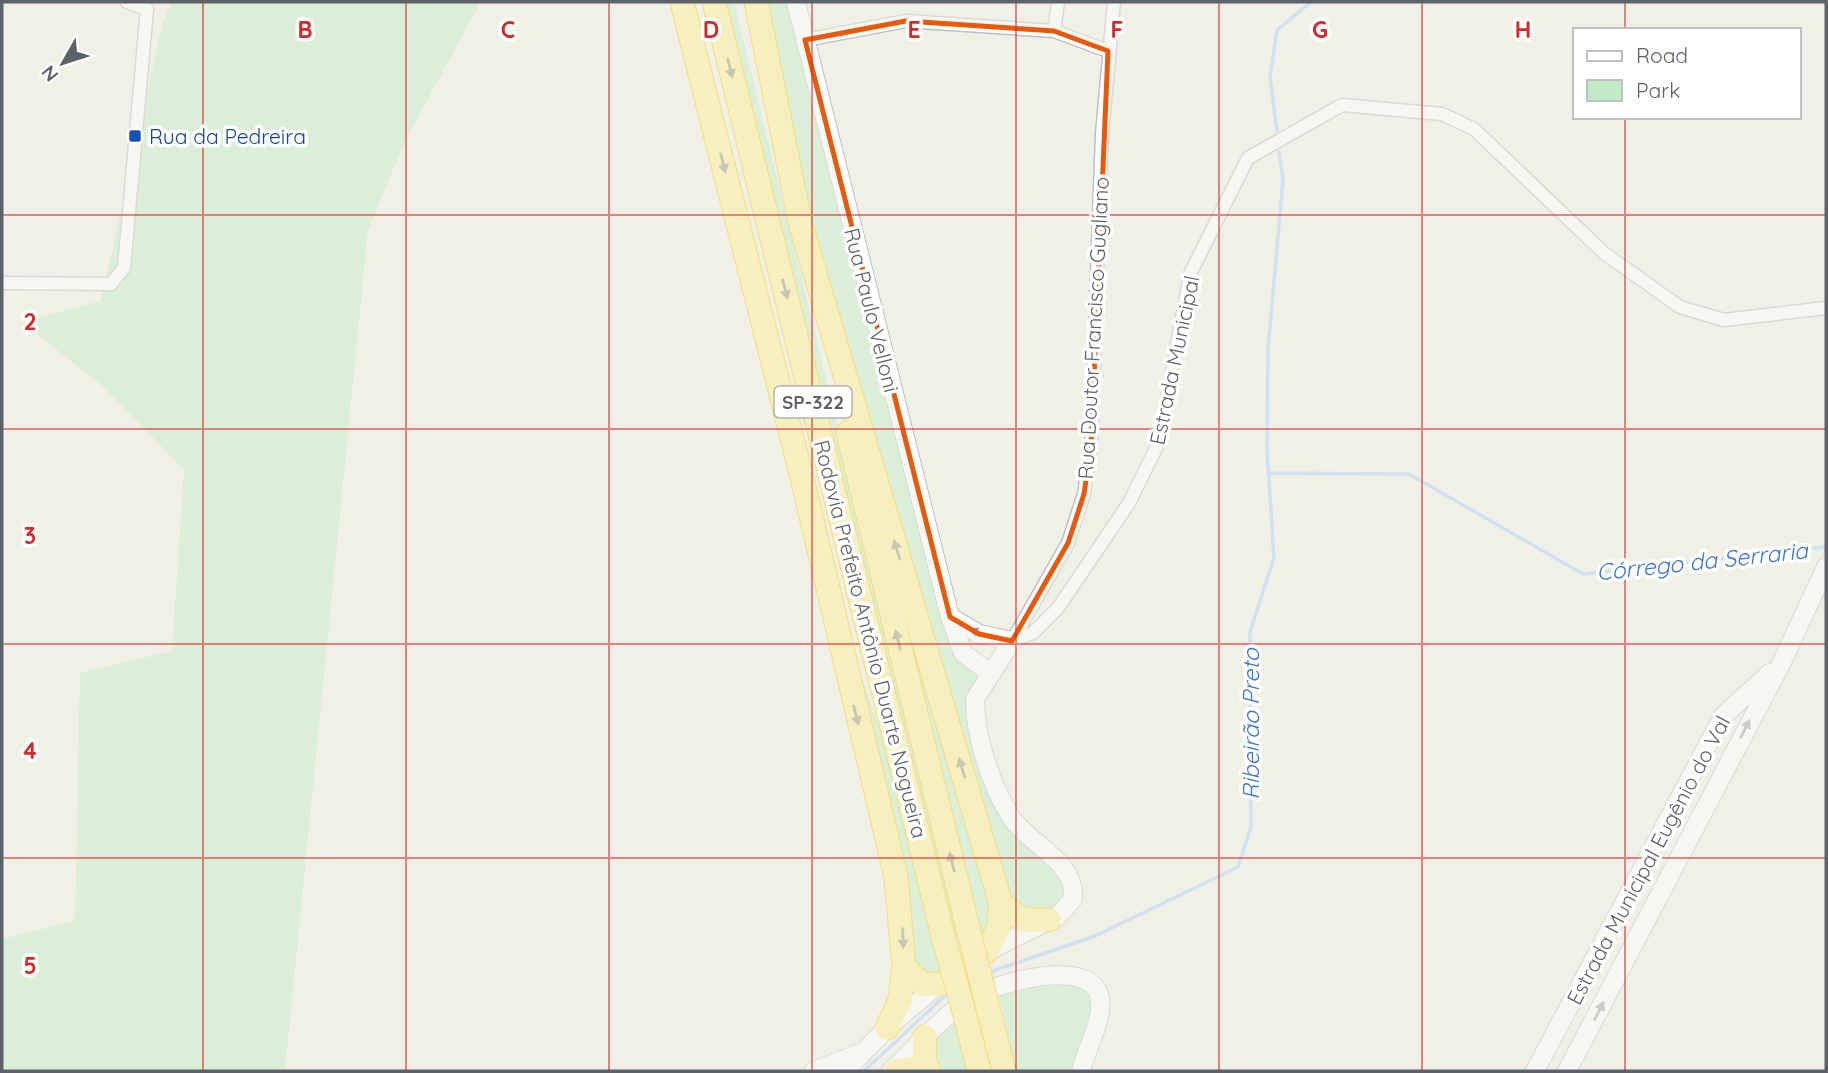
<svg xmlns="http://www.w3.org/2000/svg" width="1828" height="1073" viewBox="0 0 1828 1073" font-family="Quicksand,sans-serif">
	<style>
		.green { fill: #c0ebc5 }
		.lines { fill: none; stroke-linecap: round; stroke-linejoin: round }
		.stream { stroke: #a8d0ff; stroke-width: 3.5 }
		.street-casing { stroke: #bdbfc6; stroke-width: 15 }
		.secondary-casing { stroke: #bbbec5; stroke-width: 20 }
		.highway-casing { stroke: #f7c400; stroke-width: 25 }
		.street { stroke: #fff; stroke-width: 12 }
		.secondary { stroke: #fff; stroke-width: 18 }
		.highway { stroke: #ffef8f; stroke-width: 23 }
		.highway-bridge-casing { stroke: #f7c400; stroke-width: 25; stroke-linecap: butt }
		.highway-bridge { stroke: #ffef8f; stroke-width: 23 }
		.oneway { fill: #969376 }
		.oneway2 { fill: #9ea0a4 }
		.marked { fill: none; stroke: #e8590c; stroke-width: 5; stroke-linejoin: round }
		.grid { fill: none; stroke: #d62828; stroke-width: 2; stroke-opacity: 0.55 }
		.transit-dot { fill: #1a4fb4; stroke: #fff; stroke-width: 2.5 }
		.labels { text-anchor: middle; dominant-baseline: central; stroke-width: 7; stroke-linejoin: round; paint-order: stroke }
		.shield { fill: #fff; stroke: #8e9095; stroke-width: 2 }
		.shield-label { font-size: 19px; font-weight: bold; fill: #5d6168 }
		.transit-label { font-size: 21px; fill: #164399; stroke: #fff; text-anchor: start }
		.street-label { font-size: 21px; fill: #5d6168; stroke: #fff }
		.water-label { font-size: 23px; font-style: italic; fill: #3d75d0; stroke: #fff }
		.grid-label { font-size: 23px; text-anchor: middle; font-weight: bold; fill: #d62828; stroke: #fff; stroke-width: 7; stroke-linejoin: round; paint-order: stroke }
	</style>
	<rect width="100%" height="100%" fill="#f1f0e6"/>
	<!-- green -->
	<path class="green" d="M172,2h305l1,5 -74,136 -36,87 -83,841h-283v-132l73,-18 5,-248 92,-22 12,-181 -81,-84 -82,-64 80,-21 62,-279z
		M721,2h13l229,935 -13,3z
		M761,2h25l161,631 34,41 -12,19 -1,12c10,46 14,95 48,131 19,20 47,33 49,63l-14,13 -40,-3 -189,-651z
		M883,529l112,381 -13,25z
		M851,657l10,18 28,81 55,218 -17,3 -12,-10z
		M1066,981l16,2c22,33 -3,54 -8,88h-58l-18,-78z
		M954,1019l13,52h-36l-2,-28z"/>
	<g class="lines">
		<!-- stream -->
		<path class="stream" d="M1277,131l-7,-53 7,-48 34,-28
			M1268,473l141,1 174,100 243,-27
			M987,973l108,-37 143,-69 13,-40 -1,-195 24,-74 -7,-108 1,-100 15,-171 -4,-27
			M864,1071l85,-79"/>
		<!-- street casing -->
		<g class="street-casing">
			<path id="street" d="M1054,31l4,-29
				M805,40l101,-19 148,10 54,20
				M2,283l109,1 13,-16 23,-259 -20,-7
				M1012,641l21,-8 25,-25 71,-105 30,-61 31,-168 58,-116 94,-53 100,9 32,15 130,124 76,54 44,13 102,-12
				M1012,641l56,-98 16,-49 7,-49 11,-311 12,-132"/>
		</g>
		<!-- secondary casing -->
		<g class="secondary-casing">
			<path id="secondary" d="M796,2l154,615 13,36 27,20
				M814,1071l46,-18
				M845,1071l42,-43 52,-44 47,-32 72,-36 15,-17c4,-38 -44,-54 -62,-82 -20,-32 -36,-80 -36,-118l37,-58 -33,-7 -29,-17
				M891,1071c25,-24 50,-54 80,-73 24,-15 123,-43 129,1 3,23 -14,49 -19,72
				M1535,1071l188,-355 47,-43
				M1567,1071l214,-407 45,-97"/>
		</g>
		<!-- highway casing -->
		<g class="highway-casing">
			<path id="highway" d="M682,2l121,480 93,395 8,90 -4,33 -13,28
				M714,2l229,934
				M756,2l45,224 200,678 -3,25 -12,23
				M848,433l120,495
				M1001,904l22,16h26
				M904,967l18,17h17
				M991,1020l13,51
				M967,1023l12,48
				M925,1037l-1,21 4,13
				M896,1071l12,-2 8,2"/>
		</g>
		<!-- street -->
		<use href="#street" class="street"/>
		<!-- secondary -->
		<use href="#secondary" class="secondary"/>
		<!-- highway -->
		<use href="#highway" class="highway"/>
		<!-- highway-bridge casing -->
		<g class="highway-bridge-casing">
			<path id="highway-bridge" d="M968,928l23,92
				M943,936l24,87"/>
		</g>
		<!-- highway-bridge -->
		<use href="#highway-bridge" class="highway-bridge"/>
	</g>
	<!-- one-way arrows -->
	<defs><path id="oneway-solid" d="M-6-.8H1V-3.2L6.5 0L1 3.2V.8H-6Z" transform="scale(1.75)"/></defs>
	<g class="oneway">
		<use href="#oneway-solid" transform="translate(730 68) rotate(76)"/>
		<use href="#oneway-solid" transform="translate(723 163) rotate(76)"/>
		<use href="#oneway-solid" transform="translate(785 289) rotate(76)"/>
		<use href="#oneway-solid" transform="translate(897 550) rotate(-107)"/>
		<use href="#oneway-solid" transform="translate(898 640) rotate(-104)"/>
		<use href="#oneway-solid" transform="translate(856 715) rotate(76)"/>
		<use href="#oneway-solid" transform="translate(962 768) rotate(-107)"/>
		<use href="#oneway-solid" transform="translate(952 862) rotate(-104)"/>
		<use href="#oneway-solid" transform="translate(903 938) rotate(88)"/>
	</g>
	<g class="oneway2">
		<use href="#oneway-solid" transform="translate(979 633) rotate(-158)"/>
		<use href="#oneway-solid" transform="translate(1745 729) rotate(-63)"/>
		<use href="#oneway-solid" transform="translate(1599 1011) rotate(-63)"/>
	</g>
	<!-- marked area -->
	<path d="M0 0H1828V1073H0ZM906,21l148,10 54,20 -17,394 -7,49 -16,49 -56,98 -33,-7 -29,-17 -145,-577z" fill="#f1f0e6" fill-opacity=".55" fill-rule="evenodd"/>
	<path class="marked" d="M906,21l148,10 54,20 -17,394 -7,49 -16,49 -56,98 -33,-7 -29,-17 -145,-577z"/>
	<!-- grid -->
	<path class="grid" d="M203,2v1069M406,2v1069M609,2v1069M812,2v1069M1016,2v1069M1219,2v1069M1422,2v1069M1625,2v28M1625,117v954M2,215h1824M2,429h1824M2,644h1824M2,858h1824"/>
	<!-- markers -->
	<rect class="transit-dot" x="128" y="129" width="14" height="14" rx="3.5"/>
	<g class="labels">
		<!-- shield labels -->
		<rect class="shield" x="774.5" y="386.5" width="77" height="31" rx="5"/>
		<g class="shield-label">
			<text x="813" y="402">SP-322</text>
		</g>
		<!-- transit labels -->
		<g class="transit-label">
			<text x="149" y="136">Rua da Pedreira</text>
		</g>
		<!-- street labels -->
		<g class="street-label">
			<text transform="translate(872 310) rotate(76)">Rua Paulo Velloni</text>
			<text transform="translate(1093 328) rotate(-87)">Rua Doutor Francisco Gugliano</text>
			<text transform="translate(1174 360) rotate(-78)">Estrada Municipal</text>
			<text transform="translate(871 639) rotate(76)">Rodovia Prefeito Antônio Duarte Nogueira</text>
			<text transform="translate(1648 860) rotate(-62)">Estrada Municipal Eugênio do Val</text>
		</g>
		<!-- water labels -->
		<g class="water-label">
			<text transform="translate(1702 561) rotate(-6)">Córrego da Serraria</text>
			<text transform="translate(1250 724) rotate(-90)">Ribeirão Preto</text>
		</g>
	</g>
	<g class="grid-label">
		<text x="305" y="38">B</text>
		<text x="508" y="38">C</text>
		<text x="711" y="38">D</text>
		<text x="914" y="38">E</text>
		<text x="1117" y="38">F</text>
		<text x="1320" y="38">G</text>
		<text x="1523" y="38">H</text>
		<text x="30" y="330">2</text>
		<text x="30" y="544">3</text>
		<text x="30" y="759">4</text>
		<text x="30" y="974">5</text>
	</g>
	<!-- border -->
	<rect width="1828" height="1073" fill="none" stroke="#5d6168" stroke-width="7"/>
	<!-- legend -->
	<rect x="1573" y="28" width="228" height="91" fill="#ffffff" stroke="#bec0c3" stroke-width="2"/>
	<rect x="1587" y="51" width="35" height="10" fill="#ffffff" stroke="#bec0c3" stroke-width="2"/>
	<text x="1636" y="63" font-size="21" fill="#5d6168">Road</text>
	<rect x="1587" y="80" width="35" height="21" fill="#c0ebc5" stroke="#bec0c3" stroke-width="2"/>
	<text x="1636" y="98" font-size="21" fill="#5d6168">Park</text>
	<!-- north arrow -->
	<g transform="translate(63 63) rotate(231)" stroke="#ffffff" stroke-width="5" paint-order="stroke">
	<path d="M0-5L12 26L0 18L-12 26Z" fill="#5d6168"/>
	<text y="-10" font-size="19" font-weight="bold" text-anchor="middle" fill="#5d6168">N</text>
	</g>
</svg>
